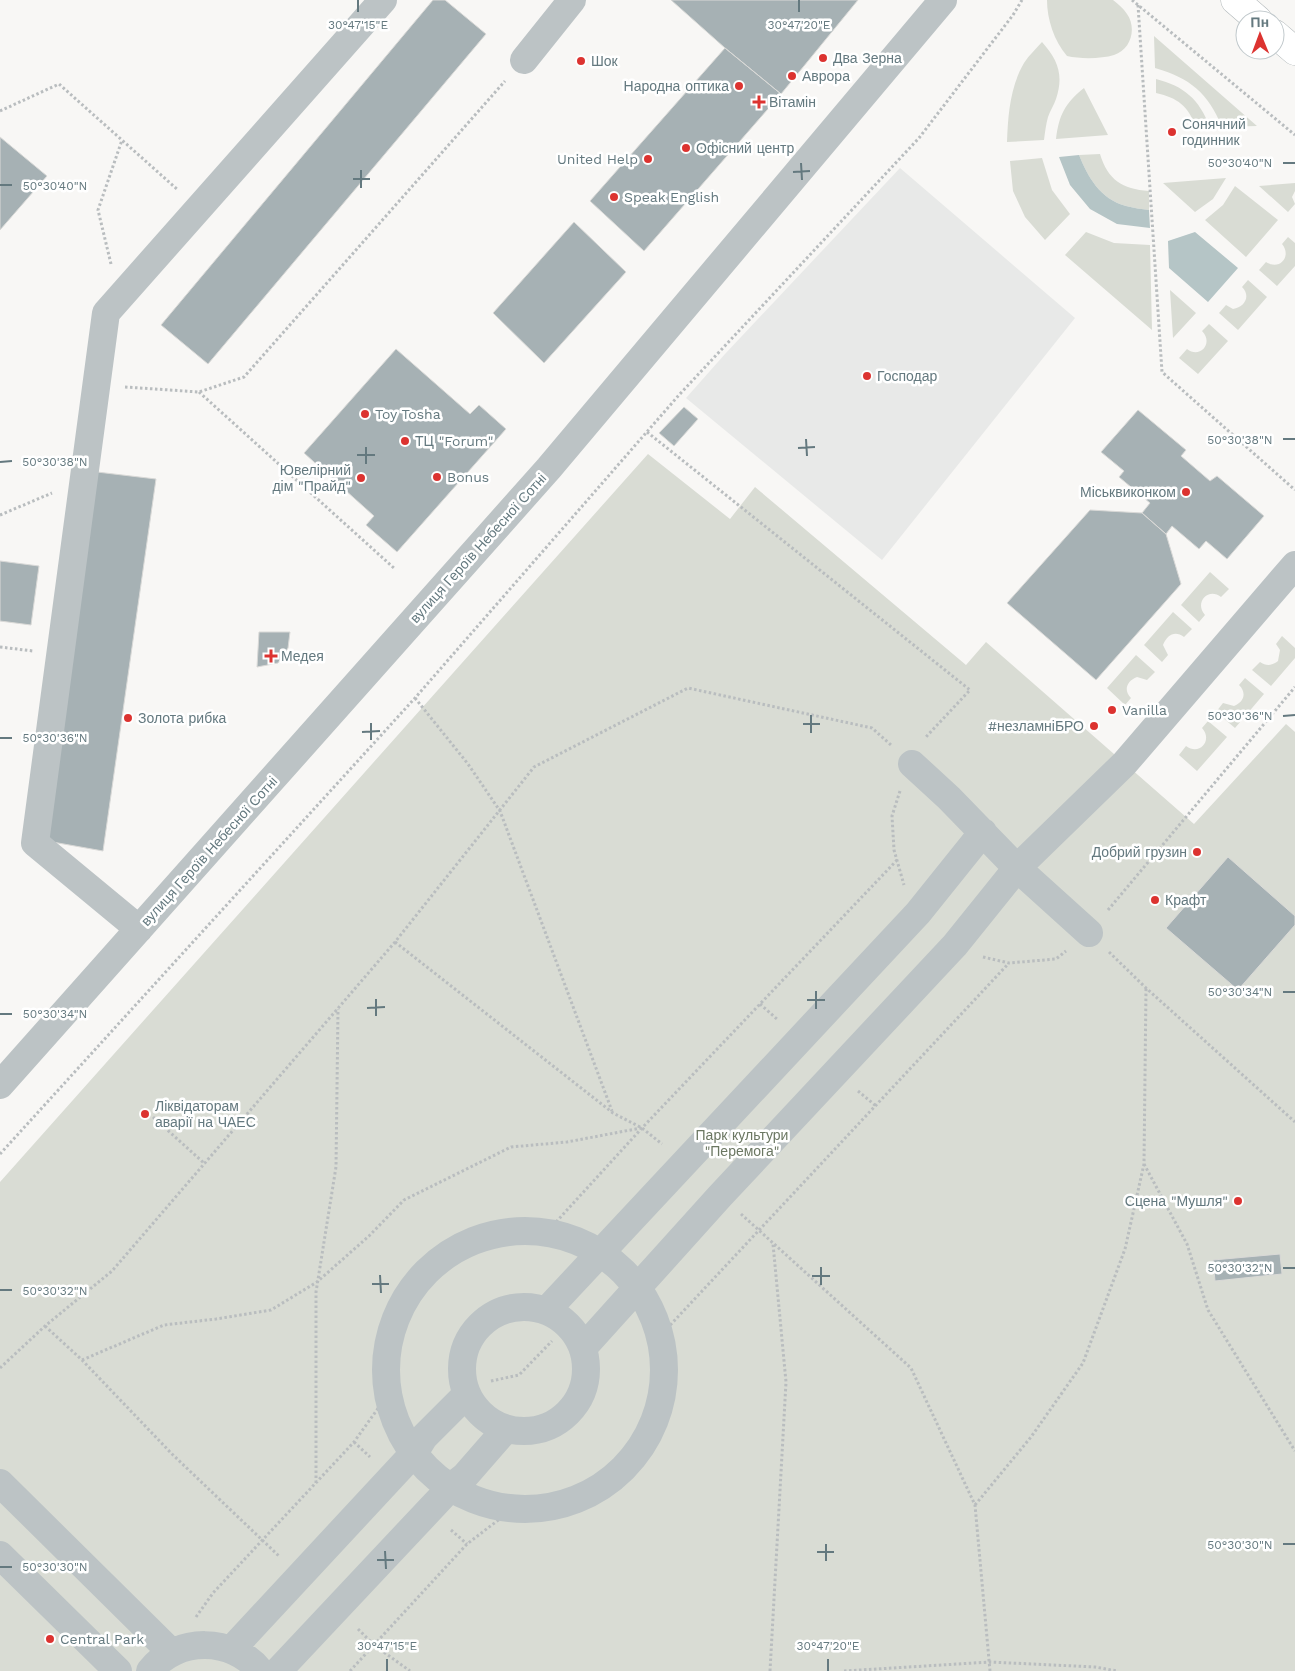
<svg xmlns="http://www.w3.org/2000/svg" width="1295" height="1671" viewBox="0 0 1295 1671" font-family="'Work Sans',sans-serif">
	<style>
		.built { fill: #e8e9e8 }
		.green { fill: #d9dcd4 }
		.water { fill: #b5c5c6 }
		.building { fill: #a6b1b4; stroke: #d9d9d7 }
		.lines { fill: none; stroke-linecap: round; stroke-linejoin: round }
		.major-casing { stroke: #b0b7b9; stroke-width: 29 }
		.path { stroke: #b9bdbf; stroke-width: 3; stroke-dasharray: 2.5 2.5; stroke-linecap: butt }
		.minor { stroke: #bcc3c5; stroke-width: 28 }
		.major { stroke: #fff; stroke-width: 28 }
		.ticks { fill: none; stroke: #64797f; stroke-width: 2 }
		.poi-dot { fill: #dc3330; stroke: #fff; stroke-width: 2 }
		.labels { text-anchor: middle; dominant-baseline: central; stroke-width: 5; stroke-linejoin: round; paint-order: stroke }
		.poi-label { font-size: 14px; fill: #64797f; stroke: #fff; text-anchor: start }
		.street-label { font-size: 14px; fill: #64797f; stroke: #fff }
		.park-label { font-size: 14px; fill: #6b7762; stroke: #fff }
		.ticks-label { font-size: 12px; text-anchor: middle; fill: #64797f; stroke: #fff; stroke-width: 5; stroke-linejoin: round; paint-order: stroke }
	</style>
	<rect width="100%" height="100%" fill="#f8f7f5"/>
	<!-- built -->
	<path class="built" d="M900,168l175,150 -193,242 -196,-162 39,-44z"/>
	<!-- green -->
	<path class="green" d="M1047,0h66c5,4 10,8 14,14 10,14 4,36 -13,41 -13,4 -34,4 -47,1 -13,-15 -20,-37 -20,-56z
		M1154,36l103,90 -35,1c-14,-34 -32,-49 -67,-59z
		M1042,42c16,18 22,33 14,57 -2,6 -6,12 -8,18 -2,7 -3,15 -4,23l-37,2c1,-27 3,-55 17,-79 5,-8 12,-14 18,-21z
		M1156,79c28,7 43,20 54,48h-14c-8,-21 -18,-29 -40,-34z
		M1084,88l24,47 -52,4c3,-24 9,-36 28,-51z
		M1100,154c8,26 22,35 49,37v19c-7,-1 -16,-2 -23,-4 -26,-7 -38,-29 -47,-51z
		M1042,158l10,32 18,24 -25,26 -20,-23 -12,-26 -3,-30z
		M1226,178l-13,21 -18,13 -32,-29z
		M1295,183v8l-3,6 3,7 -7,8 -29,-26z
		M1235,186l43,34 -32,37 -41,-37 18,-15z
		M1086,232l28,11 36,2 2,85 -87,-75z
		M1288,237l7,6v23l-18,20 -18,-16 7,-8c14,9 26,-6 16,-18z
		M1248,280l19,17 -29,33 -19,-17 7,-8 7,4c12,-2 18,-13 9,-22z
		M1170,290l26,23 -23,25z
		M1209,324l19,17 -30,33 -19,-16 8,-9c13,10 27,-6 15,-18z
		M648,454l82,65 25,-32 211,178 20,-23 208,182 92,-100 9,8v939h-1295v-489z
		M1210,572l19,17 -8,8c-13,-10 -27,6 -16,18l-6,7 -18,-17z
		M1173,612l19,17 -8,8c-9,-7 -17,-2 -21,8l5,10 -6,7 -18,-17z
		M1282,636l13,12v10l-24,28 -19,-16 8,-8c6,4 12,4 18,-1l2,-11 -4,-6z
		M1136,655l19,17 -8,8 -10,-3c-10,4 -14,13 -6,21l-6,7 -18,-17z
		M1245,678l19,16 -29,34 -19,-16 7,-9 11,3c10,-4 13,-13 5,-21z
		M1208,721l19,16 -30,34 -18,-16 7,-9c14,10 27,-6 16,-18z"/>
	<!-- water -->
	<path class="water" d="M1079,155c9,22 21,44 47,51 7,2 16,3 23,4l1,18 -33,-4 -27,-15 -20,-24 -11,-28z
		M1195,232l43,36 -30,34 -39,-34 -1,-27z"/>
	<!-- building -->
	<path class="building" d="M433,0h12l41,34 -278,330 -47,-39z
		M671,0h187l-77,94 -56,-46z
		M725,48l56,46 -137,157 -54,-50z
		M0,137l47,39 -47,54z
		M574,222l52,50 -82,91 -51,-50z
		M396,349l74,65 9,-9 27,24 -109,123 -31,-27 8,-9 -70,-63z
		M684,407l14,12 -24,27 -15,-13z
		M1138,410l48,40 -5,6 29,25 7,-5 47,40 -37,43 -21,-18 -7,8 -27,-23 -6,8 -24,-21 8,-10 -31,-26 5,-6 -23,-19z
		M97,472l59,7 -53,372 -56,-10z
		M1090,510l52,3 24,21 15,50 -85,96 -89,-77z
		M0,561l39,5 -8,59 -31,-4z
		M259,632h31l-2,16 -10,15 -21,4z
		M1228,857l67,59v9l-57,65 -72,-62z
		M1280,1254l2,20 -67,7 -2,-21z"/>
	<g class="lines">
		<!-- major casing -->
		<g class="major-casing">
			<path id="major" d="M1235,0l23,20
				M1275,34l20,17"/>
		</g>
		<!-- path -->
		<path class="path" d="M1132,0l163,135
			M1138,5l24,367 133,118
			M0,111l59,-27 119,106
			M111,264l-13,-54 24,-70
			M125,387l74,5 45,-15 261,-296
			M199,392l196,177
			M647,432l323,258 -45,48
			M0,515l52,-22
			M0,647l33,4
			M415,698l53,66 32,47 112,300
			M900,791l-8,25 2,34 10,35
			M1108,910l187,-223
			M395,942l218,171 29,15 20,16
			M1109,952l37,36 149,134
			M983,957l26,6 47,-4 10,-8
			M760,1004l18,16
			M858,1091l18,15
			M153,1117l52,47
			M0,1154l415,-456 264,-303 240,-257 94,-123 9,-15
			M1144,1164l43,80 21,66 87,141
			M741,1214l170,154 64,137 15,166
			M546,1233l96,-105 256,-269
			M45,1326l37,34 90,94 108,103
			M660,1336l349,-373
			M82,1360l82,-35 52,-6 55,-9 46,-28 52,-46 35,-36 107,-53 56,-5 74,-14
			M0,1368l45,-42 67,-55 283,-329 139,-175 154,-79 184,40 19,17
			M491,1381l28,-6 33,-34
			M354,1442l16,15
			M316,1483v-191l20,-125 2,-158
			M975,1505l56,-68 52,-74 42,-114 19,-85 2,-176
			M451,1530l16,14
			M196,1617l17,-24 141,-151 35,-49
			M358,1629l16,16 36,26
			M350,1671l117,-127 47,-36
			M770,1671l16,-289 -13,-138
			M844,1671l146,-9 105,5 22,4"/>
		<!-- minor -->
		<path class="minor" d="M524,60l48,-60
			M912,764l37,34 68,70 72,65
			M139,929l-104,-86 71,-530 277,-313
			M0,1085l549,-617 394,-468
			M386 1370a139 139 0 1 1 278 0a139 139 0 1 1-278 0Z
			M462 1369a62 62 0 1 1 124 0a62 62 0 1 1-124 0Z
			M546,1311l372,-398 65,-81
			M583,1348l137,-152 235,-251 62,-77 107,-104 171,-199
			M0,1483l172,170
			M0,1555l118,116
			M231,1650l183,-197 10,-16 43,-43
			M150,1671c27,-35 83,-34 110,0
			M278,1671l173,-184 14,-11 41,-47"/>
		<!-- major -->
		<use href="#major" class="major"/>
	</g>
	<!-- ticks -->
	<path class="ticks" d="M358,0v12M799,0v12M801,163l1,17M1283,163h12M361,170v18M793,172l17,-1M353,179h17M0,185h12M806,439l1,17M1283,439h12M366,447v17M798,448l17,-1M357,455h18M0,462l12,-1M811,715v18M1283,716l12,-1M371,723v17M803,724h17M362,732l18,-1M0,738h12M816,991v18M1283,992h12M376,999v17M807,1000h18M367,1008l18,-1M0,1014h12M821,1267v18M1283,1268h12M380,1275l1,18M812,1276h18M372,1284h17M0,1290h12M826,1544v17M1283,1544h12M385,1551l1,18M817,1552h17M377,1560h17M0,1567h12M387,1659v12M828,1659v12"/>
	<!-- markers -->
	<g class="poi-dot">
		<circle cx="823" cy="58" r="5"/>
		<circle cx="581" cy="61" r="5"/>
		<circle cx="792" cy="76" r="5"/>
		<circle cx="739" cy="86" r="5"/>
		<path d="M756.5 94.5h5v5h5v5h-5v5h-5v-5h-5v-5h5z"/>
		<circle cx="1172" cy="132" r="5"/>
		<circle cx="686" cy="148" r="5"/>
		<circle cx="648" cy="159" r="5"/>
		<circle cx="614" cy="197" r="5"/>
		<circle cx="867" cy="376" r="5"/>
		<circle cx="365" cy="414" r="5"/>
		<circle cx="405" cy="441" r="5"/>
		<circle cx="437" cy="477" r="5"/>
		<circle cx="361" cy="478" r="5"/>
		<circle cx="1186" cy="492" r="5"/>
		<path d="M268.5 648.5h5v5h5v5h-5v5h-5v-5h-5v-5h5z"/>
		<circle cx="1112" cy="710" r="5"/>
		<circle cx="128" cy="718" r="5"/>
		<circle cx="1094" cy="726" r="5"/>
		<circle cx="1197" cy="852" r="5"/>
		<circle cx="1155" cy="900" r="5"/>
		<circle cx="145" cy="1114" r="5"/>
		<circle cx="1238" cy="1201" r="5"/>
		<circle cx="50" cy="1639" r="5"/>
	</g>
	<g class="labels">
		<!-- poi labels -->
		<g class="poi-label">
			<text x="833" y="58">Два Зерна</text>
			<text x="591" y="61">Шок</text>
			<text x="802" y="76">Аврора</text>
			<text x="729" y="86" text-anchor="end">Народна оптика</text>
			<text x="769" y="102">Вітамін</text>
			<text x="1182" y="124">Сонячний<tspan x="1182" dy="16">годинник</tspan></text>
			<text x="696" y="148">Офісний центр</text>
			<text x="638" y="159" text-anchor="end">United Help</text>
			<text x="624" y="197">Speak English</text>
			<text x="877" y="376">Господар</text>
			<text x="375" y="414">Toy Tosha</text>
			<text x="415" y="441">ТЦ "Forum"</text>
			<text x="351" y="470" text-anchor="end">Ювелірний<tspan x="351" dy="16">дім "Прайд"</tspan></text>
			<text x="447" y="477">Bonus</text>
			<text x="1176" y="492" text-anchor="end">Міськвиконком</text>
			<text x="281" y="656">Медея</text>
			<text x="1122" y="710">Vanilla</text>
			<text x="138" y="718">Золота рибка</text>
			<text x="1084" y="726" text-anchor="end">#незламніБРО</text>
			<text x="1187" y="852" text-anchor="end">Добрий грузин</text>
			<text x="1165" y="900">Крафт</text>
			<text x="155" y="1106">Ліквідаторам<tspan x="155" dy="16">аварії на ЧАЕС</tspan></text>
			<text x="1228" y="1201" text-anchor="end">Сцена "Мушля"</text>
			<text x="60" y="1639">Central Park</text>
		</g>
		<!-- street labels -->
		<g class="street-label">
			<text transform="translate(478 548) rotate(-48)">вулиця Героїв Небесної Сотні</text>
			<text transform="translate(209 851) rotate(-48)">вулиця Героїв Небесної Сотні</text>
		</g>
		<!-- park labels -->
		<g class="park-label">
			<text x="742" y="1135">Парк культури<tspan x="742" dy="16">"Перемога"</tspan></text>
		</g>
	</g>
	<g class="ticks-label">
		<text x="358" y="29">30°47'15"E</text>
		<text x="799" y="29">30°47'20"E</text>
		<text x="1240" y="167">50°30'40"N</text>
		<text x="55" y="190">50°30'40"N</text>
		<text x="1240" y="444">50°30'38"N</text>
		<text x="55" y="466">50°30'38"N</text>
		<text x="1240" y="720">50°30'36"N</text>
		<text x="55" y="742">50°30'36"N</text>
		<text x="1240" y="996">50°30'34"N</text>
		<text x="55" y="1018">50°30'34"N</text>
		<text x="1240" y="1272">50°30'32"N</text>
		<text x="55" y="1295">50°30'32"N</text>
		<text x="1240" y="1549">50°30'30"N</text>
		<text x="55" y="1571">50°30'30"N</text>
		<text x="387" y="1650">30°47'15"E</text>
		<text x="828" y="1650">30°47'20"E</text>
	</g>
	<!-- north arrow -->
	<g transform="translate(1260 35) rotate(359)"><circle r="24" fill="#ffffff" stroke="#c1c9cc"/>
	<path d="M0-4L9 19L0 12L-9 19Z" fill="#dc3330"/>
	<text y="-8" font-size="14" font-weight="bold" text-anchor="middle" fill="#64797f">Пн</text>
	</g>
</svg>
